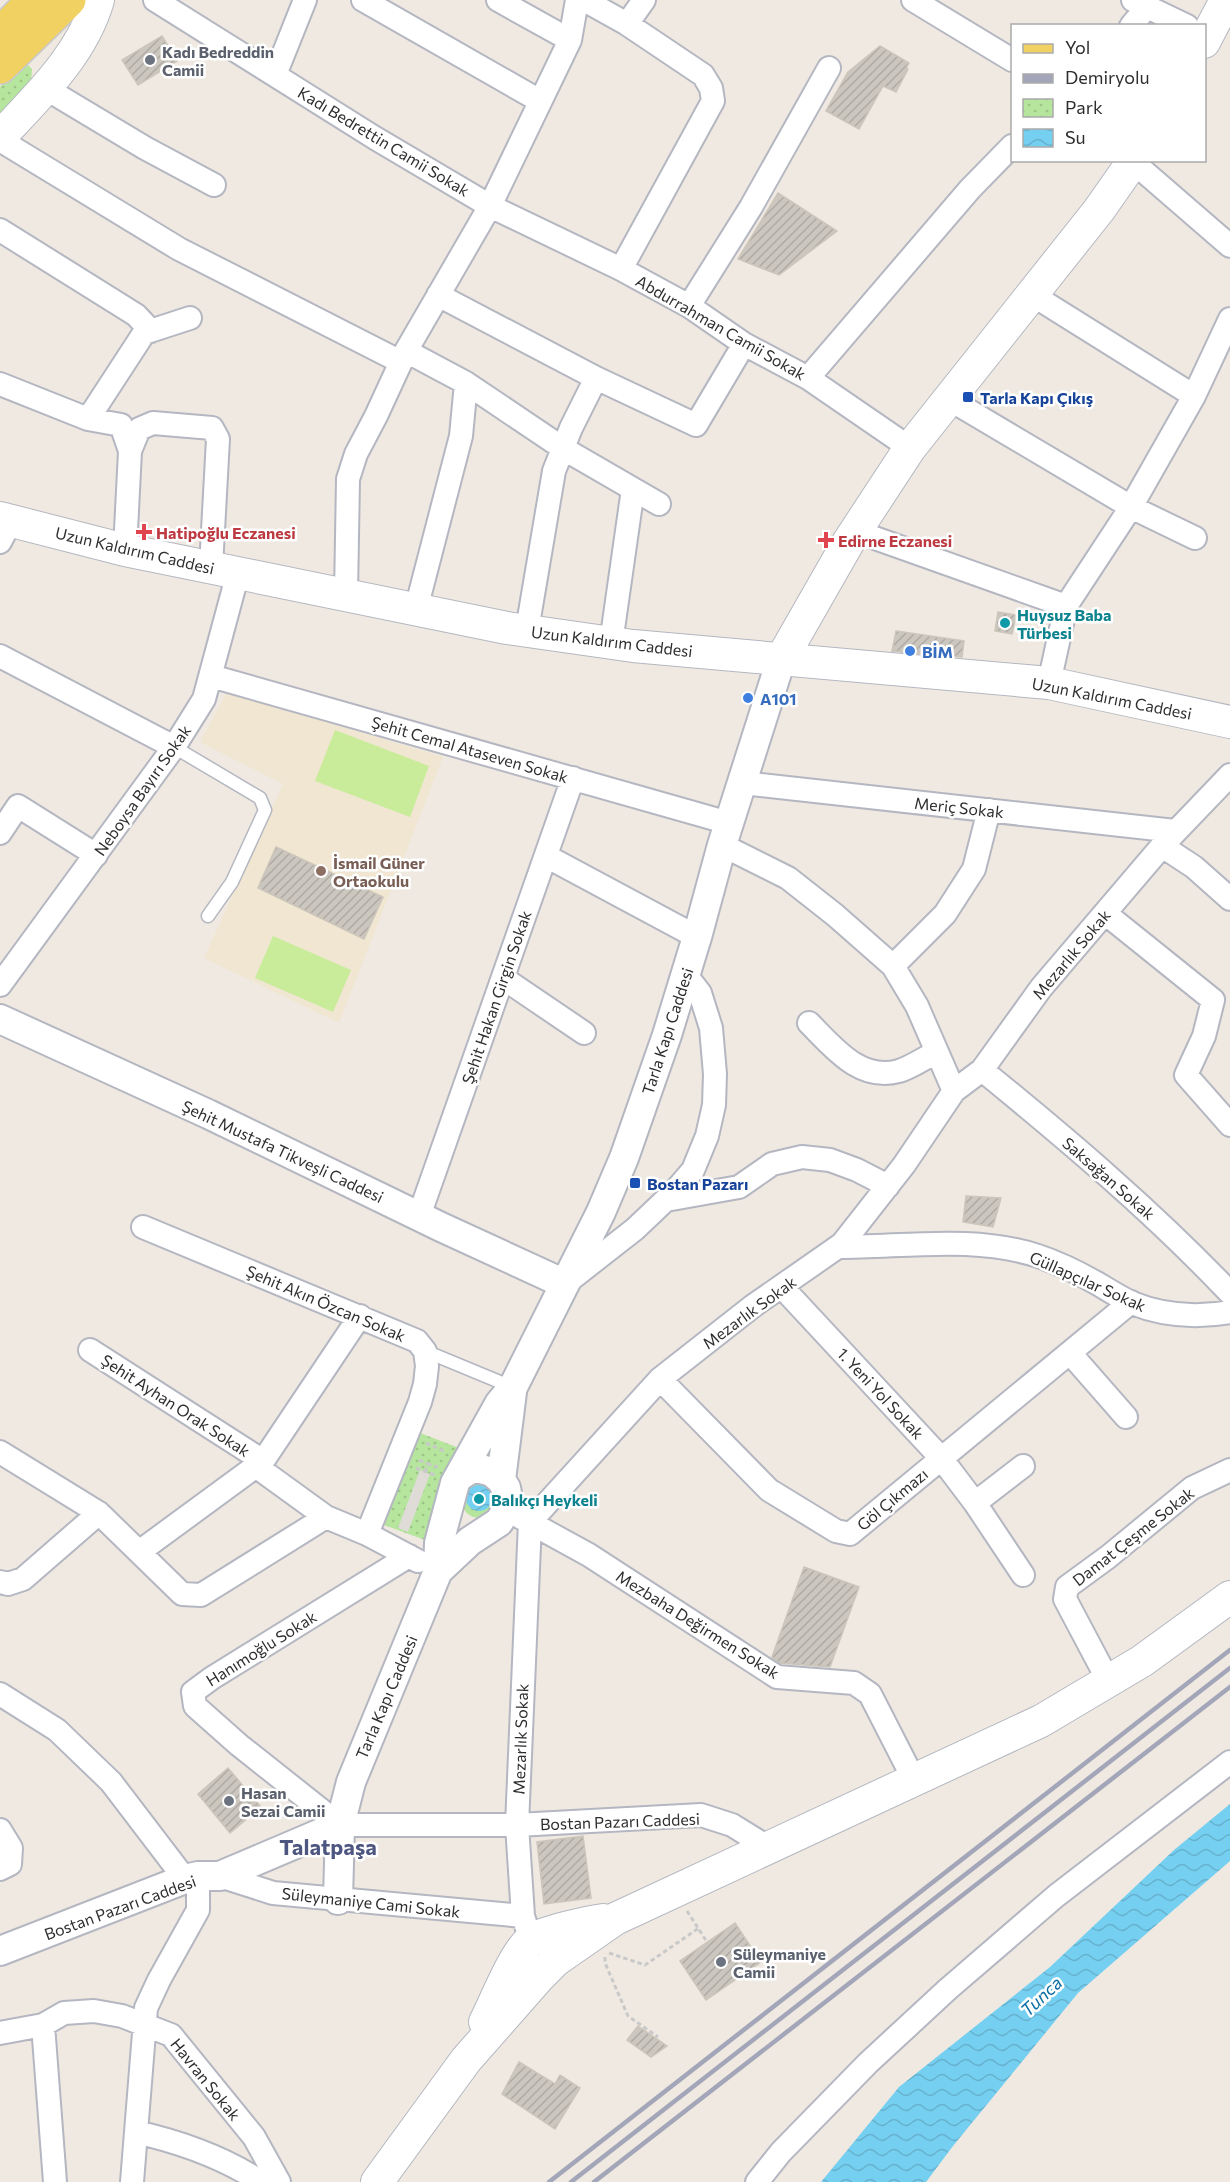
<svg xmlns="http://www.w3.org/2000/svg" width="1230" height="2182" viewBox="0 0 1230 2182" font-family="Commissioner,sans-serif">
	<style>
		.education { fill: #f0e6d1 }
		.grass { fill: url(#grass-tufts) }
		.park { fill: url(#park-dots) }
		.pitch { fill: #c9ec9a }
		.plaza { fill: #dfdcd8 }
		.water { fill: url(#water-waves) }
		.building { fill: url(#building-hatch); stroke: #cbc5ba; stroke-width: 1.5 }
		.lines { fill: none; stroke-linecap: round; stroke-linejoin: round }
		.service-casing { stroke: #b4b7c1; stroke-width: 15 }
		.minor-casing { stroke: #b4b7c1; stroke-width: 26 }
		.tertiary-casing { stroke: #b4b7c1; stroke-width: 32 }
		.secondary-casing { stroke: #b4b7c1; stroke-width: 34 }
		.primary-casing { stroke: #c9c9c9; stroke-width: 36 }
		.path { stroke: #c9c9c9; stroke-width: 3; stroke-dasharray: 4.5 3; stroke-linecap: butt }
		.service { stroke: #fff; stroke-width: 12 }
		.minor { stroke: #fff; stroke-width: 22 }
		.tertiary { stroke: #fff; stroke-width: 28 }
		.secondary { stroke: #fff; stroke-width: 32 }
		.primary { stroke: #f2d163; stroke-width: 33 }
		.rail { stroke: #a3a6b8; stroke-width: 4.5 }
		.worship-dot { fill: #6b7280; stroke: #fff; stroke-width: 2 }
		.transit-dot { fill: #1a4fb4; stroke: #fff; stroke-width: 2 }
		.health-dot { fill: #e0444e; stroke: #fff; stroke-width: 2 }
		.culture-dot { fill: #0f9aa8; stroke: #fff; stroke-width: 2 }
		.shop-dot { fill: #3f7fe0; stroke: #fff; stroke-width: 2 }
		.education-dot { fill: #8d6e63; stroke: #fff; stroke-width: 2 }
		.labels { text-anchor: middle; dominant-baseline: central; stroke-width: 5; stroke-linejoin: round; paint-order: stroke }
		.worship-label { font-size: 16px; font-weight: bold; fill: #5b616d; stroke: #fff; text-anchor: start }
		.street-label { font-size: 16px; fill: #2e2e2e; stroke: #fff }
		.transit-label { font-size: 16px; font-weight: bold; fill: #164399; stroke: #fff; text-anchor: start }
		.health-label { font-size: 16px; font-weight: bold; fill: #be3a42; stroke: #fff; text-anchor: start }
		.culture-label { font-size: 16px; font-weight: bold; fill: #0d838f; stroke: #fff; text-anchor: start }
		.shop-label { font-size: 16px; font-weight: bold; fill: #366cbe; stroke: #fff; text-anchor: start }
		.education-label { font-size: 16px; font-weight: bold; fill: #785e54; stroke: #fff; text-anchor: start }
		.water-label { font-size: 18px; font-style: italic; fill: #0d6fa3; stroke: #fff }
		.district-label { font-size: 22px; font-weight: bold; fill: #4d5680; stroke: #fff }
	</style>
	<defs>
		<pattern id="grass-tufts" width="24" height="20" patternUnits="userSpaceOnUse" patternTransform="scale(1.5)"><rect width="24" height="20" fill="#b6e59e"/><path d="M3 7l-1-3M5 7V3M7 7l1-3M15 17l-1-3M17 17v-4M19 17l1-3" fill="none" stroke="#9dc588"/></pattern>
		<pattern id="park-dots" width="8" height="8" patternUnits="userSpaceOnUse" patternTransform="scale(1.5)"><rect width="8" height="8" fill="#b6e59e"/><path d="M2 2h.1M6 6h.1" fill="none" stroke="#9dc588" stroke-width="1.8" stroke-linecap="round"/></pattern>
		<pattern id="water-waves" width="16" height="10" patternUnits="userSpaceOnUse" patternTransform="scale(1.5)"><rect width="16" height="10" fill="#75cff0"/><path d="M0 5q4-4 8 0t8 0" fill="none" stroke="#66b2ce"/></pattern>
		<pattern id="building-hatch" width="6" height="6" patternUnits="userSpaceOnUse" patternTransform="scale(1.5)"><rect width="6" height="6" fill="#cbc7bf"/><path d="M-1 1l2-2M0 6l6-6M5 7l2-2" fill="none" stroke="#afaba4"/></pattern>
	</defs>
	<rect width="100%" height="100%" fill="#efe9e1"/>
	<!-- education -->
	<path class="education" d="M227,692l216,65 -104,266 -135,-65 79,-174 -83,-42z"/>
	<!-- grass -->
	<path class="grass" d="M482,1480l17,17 -14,21c-12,1 -20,-3 -24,-15l4,-17z"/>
	<!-- park -->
	<path class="park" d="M24,61l8,8 -1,16 -31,43v-41z
		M415,1431l44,17 -34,92 -41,-15 -1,-2z"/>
	<!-- pitch -->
	<path class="pitch" d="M335,730l94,36 -19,51 -95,-36z
		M273,936l78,34 -18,42 -78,-34z"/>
	<!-- plaza -->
	<path class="plaza" d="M420,1470l10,4 -22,58 -10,-4z"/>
	<!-- water -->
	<path class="water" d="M466 1498a13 13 0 1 1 26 0a13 13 0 1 1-26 0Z
		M1230,1804v57l-152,132 -125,153 -27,36h-105l78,-95 151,-120 124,-117z"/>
	<!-- building -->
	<path class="building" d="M162,36l15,25 -39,24 -16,-25z
		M880,46l29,17 -3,5 2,1 -12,23 -13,-6 -24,43 -33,-18 22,-39z
		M778,193l59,38 -58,44 -41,-16z
		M998,612l18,3 -4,19 -17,-3z
		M896,631l68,10 -2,16 -70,-6z
		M276,847l107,50 -19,42 -106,-51z
		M966,1196l35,2 -8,29 -30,-5z
		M804,1567l55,20 -29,80 -50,-4 -8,-6z
		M228,1768l33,39 -31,26 -32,-39z
		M583,1836l8,62 -47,6 -7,-62z
		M735,1923l26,39 -55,38 -26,-39z
		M638,2026l29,20 -16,11 -24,-17z
		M519,2062l36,22 5,-9 20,13 -25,41 -53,-35z"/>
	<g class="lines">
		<!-- service casing -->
		<g class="service-casing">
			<path id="service" d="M174,747l86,51 5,12 -33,72 -24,34
				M425,1351l87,36"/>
		</g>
		<!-- minor casing -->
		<g class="minor-casing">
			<path id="minor" d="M155,0l220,138 115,68 131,63
				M363,0l177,101
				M498,0l72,40
				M584,0l43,24 76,51 8,13 2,13 -92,168 68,37 55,38 64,34 102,70
				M913,0l99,60
				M1133,0l54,26
				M627,24l17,-24
				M1131,26l15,-18
				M275,75l30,-75
				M45,88l100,60 69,37
				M0,140l179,109 222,113
				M1133,162l97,84
				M0,230l136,85 15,16
				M1031,294l163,102
				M438,295l158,83 100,47 48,-81
				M689,306l62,-99 78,-139
				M406,351l60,32 -5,53 -45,173
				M808,378l162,-189 42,-43
				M466,383l98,66 95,55
				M0,384l88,35 33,6 9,26 -5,99
				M949,399l182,108 64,31
				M88,419l56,-86 46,-15
				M130,451l9,-22 14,-6 59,5 6,11 -7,128
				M855,531l211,75
				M0,542l11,-21
				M346,595l2,-116 8,-25 20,-38 30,-65 84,-145 80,-166 7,-40
				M527,630l27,-159 17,-43 25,-50
				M611,643l22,-154
				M0,656l174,91
				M211,676l518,147
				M1049,683l17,-77 65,-99 63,-111 36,-77
				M743,783l432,48
				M0,833l18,-27 78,49
				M722,845l66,33 47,37 58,51 24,40 37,85
				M1162,846l32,21 36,32
				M546,856l151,81
				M1106,914l107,86 -9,36 -18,39 44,50
				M893,966l52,-52 29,-45 15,-59
				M503,978l81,55
				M0,985l174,-238 30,-48 34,-126
				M809,1023c24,24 51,59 90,48 13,-4 25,-13 38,-19
				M982,1070c86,70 171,142 248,223
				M666,1200l73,-13 33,-23 30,-7 28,3 27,10 31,16
				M419,1216l154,-438
				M143,1227l274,114 8,10 2,15 -2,18 -5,18 -53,132
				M839,1247c66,0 135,-12 199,9 21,7 43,18 62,29 10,6 21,13 32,18 32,13 64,15 98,9
				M566,1283l69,-54 40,-38 18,-21 14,-34 7,-31 1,-31 -4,-46 -11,-35 -14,-18
				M782,1287l159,171 34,45 48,72
				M90,1350l173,111
				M1070,1353l56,64
				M660,1379l109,111 67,41 14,3 281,-232
				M0,1452l99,61 83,81 19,1 125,-78
				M257,1467l69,50 41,17 51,27
				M975,1503l48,-37
				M520,1517l69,38 188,122 77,6 16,11 44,86
				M139,1552l124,-91 97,-145
				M409,1556l-197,122 -19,14 2,14 44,39 101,80h177l184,-10 31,10 37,23
				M0,1582l8,2 15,-5 76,-66
				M1109,1682l-44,-83 2,-12 41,-30 84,-69 38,-18
				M0,1694l57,36 54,52 74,97
				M0,1830l11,18 -1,16 -10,5
				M220,1876l53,17 250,23
				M531,1941l-8,-25 -6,-91 13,-303 130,-143 93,-73 89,-62 62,-79 50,-74 28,-21 59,-82 121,-142 68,-71
				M43,2025l12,157
				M0,2033l43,-8 21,-12 30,-2 28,5 49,19 83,102 25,45
				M136,2132c44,10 87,25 125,50
				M132,2182l14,-174 13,-28 39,-70v-34
				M757,2182l24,-30 87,-89 80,-74 108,-93 174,-134"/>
		</g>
		<!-- tertiary casing -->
		<g class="tertiary-casing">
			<path id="tertiary" d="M0,1019l208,95 233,113 124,57
				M501,1480l11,-88
				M438,1571l1,-28 16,-60 44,-79 14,-17 88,-175 23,-54 43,-123 30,-98 25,-92 59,-185
				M338,1900l2,-75 11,-43 87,-211 32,-30 29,-19 8,-13 1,-11 -2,-10 -5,-8 -9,-8 -11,-3h-10l-11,7
				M0,1951l185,-72 13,-3h22l120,-51"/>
		</g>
		<!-- secondary casing -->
		<g class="secondary-casing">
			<path id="secondary" d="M1204,42l22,-42
				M0,137c38,-41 82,-82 98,-137
				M0,518l125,32 382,78 126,18 416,37 181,39
				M781,660l68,-119 61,-93 189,-238 35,-50
				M485,2022c10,-19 30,-71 46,-82 13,-8 57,-18 72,-20
				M377,2182l89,-122 73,-83 17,-17 59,-41 426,-198 101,-60 88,-64"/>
		</g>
		<!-- primary casing -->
		<g class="primary-casing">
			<path id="primary" d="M0,34l34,-34
				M0,67l69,-67"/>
		</g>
		<!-- path -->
		<path class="path" d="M426,1443l20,9
			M419,1460l9,4
			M416,1468l19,7
			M425,1472l3,-8 10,3
			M687,1911l20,31
			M609,1953l36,12 54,-37
			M605,1957v6l23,53 30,21"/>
		<!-- service -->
		<use href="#service" class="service"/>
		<!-- minor -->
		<use href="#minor" class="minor"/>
		<!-- tertiary -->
		<use href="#tertiary" class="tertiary"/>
		<!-- secondary -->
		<use href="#secondary" class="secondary"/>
		<!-- primary -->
		<use href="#primary" class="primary"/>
		<!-- rail -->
		<path class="rail" d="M549,2182l681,-532
			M571,2182l659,-514
			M594,2182l636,-495"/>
	</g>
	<!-- markers -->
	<g class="worship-dot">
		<circle cx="150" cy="60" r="6"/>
		<circle cx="229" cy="1801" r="6"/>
		<circle cx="721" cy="1962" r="6"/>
	</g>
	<g class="transit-dot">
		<rect x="962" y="391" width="12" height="12" rx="3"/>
		<rect x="629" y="1177" width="12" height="12" rx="3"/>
	</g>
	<g class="health-dot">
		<path d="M141 523h6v6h6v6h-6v6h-6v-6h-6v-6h6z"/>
		<path d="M823 531h6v6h6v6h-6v6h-6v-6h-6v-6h6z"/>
	</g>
	<g class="culture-dot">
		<circle cx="1005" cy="623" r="6"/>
		<circle cx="479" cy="1499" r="6"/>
	</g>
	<g class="shop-dot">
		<circle cx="910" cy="651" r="6"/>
		<circle cx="748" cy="698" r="6"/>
	</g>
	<circle class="education-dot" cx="321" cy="871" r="6"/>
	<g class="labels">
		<!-- worship labels -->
		<g class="worship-label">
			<text x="162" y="51">Kadı Bedreddin<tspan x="162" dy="18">Camii</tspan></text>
			<text x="241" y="1792">Hasan<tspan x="241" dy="18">Sezai Camii</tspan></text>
			<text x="733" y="1953">Süleymaniye<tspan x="733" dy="18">Camii</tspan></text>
		</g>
		<!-- street labels -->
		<g class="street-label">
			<text transform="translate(384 141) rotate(31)">Kadı Bedrettin Camii Sokak</text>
			<text transform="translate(721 327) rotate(30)">Abdurrahman Camii Sokak</text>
			<text transform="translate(135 550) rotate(13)">Uzun Kaldırım Caddesi</text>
			<text transform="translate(612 641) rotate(7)">Uzun Kaldırım Caddesi</text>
			<text transform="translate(1112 698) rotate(11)">Uzun Kaldırım Caddesi</text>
			<text transform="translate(470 749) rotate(16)">Şehit Cemal Ataseven Sokak</text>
			<text transform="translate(142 790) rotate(-55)">Neboysa Bayırı Sokak</text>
			<text transform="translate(959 807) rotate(6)">Meriç Sokak</text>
			<text transform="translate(1071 954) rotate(-50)">Mezarlık Sokak</text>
			<text transform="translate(496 997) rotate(-71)">Şehit Hakan Girgin Sokak</text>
			<text transform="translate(667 1031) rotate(-72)">Tarla Kapı Caddesi</text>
			<text transform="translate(283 1151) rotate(25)">Şehit Mustafa Tikveşli Caddesi</text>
			<text transform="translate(1109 1178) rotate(41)">Saksağan Sokak</text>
			<text transform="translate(1088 1281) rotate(24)">Güllapçılar Sokak</text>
			<text transform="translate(326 1303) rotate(23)">Şehit Akın Özcan Sokak</text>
			<text transform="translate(749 1312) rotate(-36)">Mezarlık Sokak</text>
			<text transform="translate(881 1393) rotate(47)">1. Yeni Yol Sokak</text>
			<text transform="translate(176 1405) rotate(33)">Şehit Ayhan Orak Sokak</text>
			<text transform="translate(892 1499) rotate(-40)">Göl Çıkmazı</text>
			<text transform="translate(1133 1536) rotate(-38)">Damat Çeşme Sokak</text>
			<text transform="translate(698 1624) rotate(32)">Mezbaha Değirmen Sokak</text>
			<text transform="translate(261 1648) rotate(-32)">Hanımoğlu Sokak</text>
			<text transform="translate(386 1697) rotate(-67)">Tarla Kapı Caddesi</text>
			<text transform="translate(520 1739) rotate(-88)">Mezarlık Sokak</text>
			<text transform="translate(620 1821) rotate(-2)">Bostan Pazarı Caddesi</text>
			<text transform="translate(371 1902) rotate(6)">Süleymaniye Cami Sokak</text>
			<text transform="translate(120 1907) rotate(-20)">Bostan Pazarı Caddesi</text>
			<text transform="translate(206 2079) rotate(51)">Havran Sokak</text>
		</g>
		<!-- transit labels -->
		<g class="transit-label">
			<text x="980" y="397">Tarla Kapı Çıkış</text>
			<text x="647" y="1183">Bostan Pazarı</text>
		</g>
		<!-- health labels -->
		<g class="health-label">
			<text x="156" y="532">Hatipoğlu Eczanesi</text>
			<text x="838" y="540">Edirne Eczanesi</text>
		</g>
		<!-- culture labels -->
		<g class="culture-label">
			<text x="1017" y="614">Huysuz Baba<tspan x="1017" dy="18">Türbesi</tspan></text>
			<text x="491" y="1499">Balıkçı Heykeli</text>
		</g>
		<!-- shop labels -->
		<g class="shop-label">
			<text x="922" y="651">BİM</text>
			<text x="760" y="698">A101</text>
		</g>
		<!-- education labels -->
		<g class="education-label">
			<text x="333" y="862">İsmail Güner<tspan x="333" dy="18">Ortaokulu</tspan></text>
		</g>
		<!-- water labels -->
		<g class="water-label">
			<text transform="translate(1041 1996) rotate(-43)">Tunca</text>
		</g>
		<!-- district labels -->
		<g class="district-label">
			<text x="328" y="1846">Talatpaşa</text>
		</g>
	</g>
	<!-- legend -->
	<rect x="1011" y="24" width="195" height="138" fill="#ffffff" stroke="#ababab" stroke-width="1.5"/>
	<rect x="1023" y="44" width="30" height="9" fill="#f2d163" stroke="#ababab" stroke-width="1.5"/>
	<text x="1065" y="54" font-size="18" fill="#2e2e2e">Yol</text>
	<rect x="1023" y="74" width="30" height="9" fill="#a3a6b8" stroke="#ababab" stroke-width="1.5"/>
	<text x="1065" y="84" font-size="18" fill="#2e2e2e">Demiryolu</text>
	<rect x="1023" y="99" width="30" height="18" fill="url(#park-dots)" stroke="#ababab" stroke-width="1.5"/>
	<text x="1065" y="114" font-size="18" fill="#2e2e2e">Park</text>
	<rect x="1023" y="129" width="30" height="18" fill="url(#water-waves)" stroke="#ababab" stroke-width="1.5"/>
	<text x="1065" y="144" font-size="18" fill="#2e2e2e">Su</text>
</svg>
